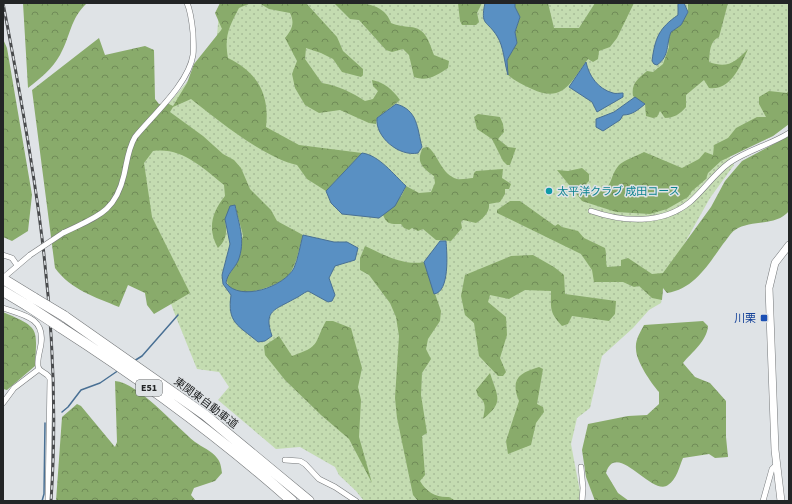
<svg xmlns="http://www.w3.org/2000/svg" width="792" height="504" viewBox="0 0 792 504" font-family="'Source Sans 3','Noto Sans JP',sans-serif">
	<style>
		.grass { fill: url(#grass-dots) }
		.forest { fill: url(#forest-crowns) }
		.water { fill: #5990c3; stroke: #497094 }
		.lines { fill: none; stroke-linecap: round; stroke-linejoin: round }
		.stream { stroke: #497094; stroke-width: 1.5 }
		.street-casing { stroke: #75787a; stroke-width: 6 }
		.secondary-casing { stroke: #75787a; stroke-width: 8 }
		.highway-casing { stroke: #75787a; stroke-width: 11 }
		.street { stroke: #fff; stroke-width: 5 }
		.secondary { stroke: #fff; stroke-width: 7 }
		.highway { stroke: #fff; stroke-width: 10 }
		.rail-casing { stroke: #494b4d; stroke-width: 3 }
		.rail { stroke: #dfe3e6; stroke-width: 1.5; stroke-dasharray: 4.5; stroke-linecap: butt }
		.street-bridge-casing { stroke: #75787a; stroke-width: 6; stroke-linecap: butt }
		.highway-bridge-casing { stroke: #75787a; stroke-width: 11; stroke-linecap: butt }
		.street-bridge { stroke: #fff; stroke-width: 5 }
		.highway-bridge { stroke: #fff; stroke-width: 10 }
		.culture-dot { fill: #0f9aa8; stroke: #dfe3e6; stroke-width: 1.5 }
		.transit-dot { fill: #1a4fb4; stroke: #dfe3e6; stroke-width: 1.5 }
		.labels { text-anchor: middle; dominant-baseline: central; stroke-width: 3; stroke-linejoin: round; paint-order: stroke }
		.shield { fill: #dfe3e6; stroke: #5b5e60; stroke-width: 1 }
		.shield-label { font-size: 10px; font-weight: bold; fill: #232526 }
		.culture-label { font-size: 11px; fill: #0d838f; stroke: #dfe3e6; text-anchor: start }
		.transit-label { font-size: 11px; fill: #164399; stroke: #dfe3e6; text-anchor: end }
		.street-label { font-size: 11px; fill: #232526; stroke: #dfe3e6 }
	</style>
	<defs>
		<pattern id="grass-dots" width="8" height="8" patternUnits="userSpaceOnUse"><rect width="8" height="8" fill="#c4dcb1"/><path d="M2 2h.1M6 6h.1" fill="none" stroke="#a8bd98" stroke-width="1.8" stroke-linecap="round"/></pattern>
		<pattern id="forest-crowns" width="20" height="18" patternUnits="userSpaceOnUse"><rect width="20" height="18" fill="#89ab6b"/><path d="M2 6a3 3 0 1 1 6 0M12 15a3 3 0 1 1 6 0" fill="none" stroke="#708b58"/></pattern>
	</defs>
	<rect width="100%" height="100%" fill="#dfe3e6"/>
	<!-- grass -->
	<path class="grass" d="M223,3h566v121l-16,12 -44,20 5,9 -24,33 -45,80 -4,25 -12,7 -16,18 -31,28 -12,52 -13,10 -6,26 9,48 -1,9h-215l-8,-10 -17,-16 -4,-8 -35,-20 -24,2 -58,-49 11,-13 -10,-15 -22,-3 -23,-57 -40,-111 6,-38 18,-47 58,-68 3,-37z"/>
	<!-- forest -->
	<path class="forest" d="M23,3h64c-17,16 -16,32 -27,52 -8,14 -19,23 -32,33z
		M220,3h31l-12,5c-10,19 -15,28 -11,50 29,14 42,36 38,69l33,18 63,8 -36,38 -19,-12 -10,-14c-31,-6 -81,-46 -106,-66l-18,8 -3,5 33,24 20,18 11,6 7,8 9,21 21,21 6,11 26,14c-4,13 -6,30 -15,41 -10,11 -63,29 -61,2l11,-17 5,-26 -8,-29 -10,13c2,13 2,20 -7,29 -11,-19 -6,-36 7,-52l-1,-11c-21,-17 -42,-38 -71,-34l-9,12 8,54 38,76 -36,21 -7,-9 -2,-12 -17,-8 -9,22c-24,-10 -48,-17 -64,-39l-23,-178 67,-52 6,17 40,-9 9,4 1,49 4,5 8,-1 6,3 14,-23 7,-19 28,-35 -7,-16z
		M259,3h47l31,34 6,14 20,18v6l-2,2 -19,-5 -9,-13 -12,-6 -15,-5 -1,11 17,24c17,3 29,9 43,18l8,-2 5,-8 -5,-5 -1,-6c13,3 20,9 28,20l-23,18 -1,6 -7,-1 -29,-13 -21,3 -14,-8 -10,-17 -3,-14 5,-13 -12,-23c7,-8 10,-15 5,-25l-21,-4z
		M334,3c21,0 49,-3 57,20 7,3 12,3 19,4 16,1 19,15 24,28l15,6 -1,7c-11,7 -20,14 -34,9l-5,-22 -6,-6 -11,3 -6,-2 -27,-30 -9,-1z
		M458,3h24l-5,10 2,9 -3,3h-14l-2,-4z
		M515,3h33l6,25h25l16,-25h39l-17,35 -7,9 -11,4 -1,8 -5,3 -5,-3c-17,22 -24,45 -56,30 -9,-4 -17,-8 -24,-14l-1,-15 10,-17 -2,-11 5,-15 -5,-10z
		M688,3h40l-9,34c-10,5 -9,15 -10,25 19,7 26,0 39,-13 -7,16 -17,42 -39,39l-5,-8 -18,15v12c-6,7 -12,11 -21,11l-5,-7 -3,6 -4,1 -7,-2 -1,-12 -12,-8c-2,-13 5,-17 14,-25l6,1 10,-8 6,-17 -1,-8 3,-7 10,-7 7,-13z
		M3,39l4,9 25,147 -4,36 -16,10 -9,-4z
		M789,90v34l-16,12 -52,25 -13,12 -2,6 -14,12 -4,6 -21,12 -17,5 -34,-2 -34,-11 -25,-31 11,1 14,-3 7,6v7l-4,4 3,6 5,3c22,-5 15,-16 26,-29 5,-5 18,-9 25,-13l38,16 17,-9 6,-7 8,3 1,-10 14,-7 8,-10 21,-11h9l-7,-13v-7l10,-6 18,2z
		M478,114l22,3 3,7 1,8 -6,7 10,8 8,1 -6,17h-3l-4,-4 -11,-22 -15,-10 -3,-12z
		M789,136v75c-13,16 -38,8 -54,19 -5,3 -8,10 -12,14 -15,21 -29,45 -56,49l-4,-5 -1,12 -10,-2 -13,-12 -5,1 -11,-5h-29l-2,-12 -11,-16 -84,-41v-3l13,-9h10l35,25 3,-2 4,3 16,4 6,7 21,10c2,7 0,12 2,19l14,-1v-6l7,-2 24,16 11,-1 48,-66 14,-26 17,-20z
		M428,147c11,9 13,27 29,32 4,1 12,-1 16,-1l1,-5 2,-2 27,-2 -1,9 9,6 -2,5h-4v5l-5,8 -11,2c1,8 -6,15 -13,19l-13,-3 -2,2 1,6 -11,13 -15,-1 -13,-11 -5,2 -6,-3 -3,2 -5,-2 -3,-4c-10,0 -14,1 -18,-9l19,-20 4,-9 13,7 12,-1 4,-9 -1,-7c-11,-8 -19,-14 -11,-28z
		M365,246c19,9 39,20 59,16l17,49 -1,10 -12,18 -2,10 5,10 -9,14 -1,22 6,38 -5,3 3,39 -5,6c6,11 17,17 29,16l7,4h-38l-5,-6 -16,-77 -2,-20 4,-62 -3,-19 -6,-14 -21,-28 -9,-5v-12z
		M533,255l21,12 10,8 1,19 51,7 -1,13 -6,7 -37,-5 -4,8 -6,2c-13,-14 -11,-17 -11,-35l-26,-1 -16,9 -19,-4 -2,7 18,15 1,18 -7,23 6,14 -3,4h-5l-19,-20 -5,-33 -9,-8 -4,-19 4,-21 46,-19z
		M3,312c37,16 34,15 32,54l-28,24 -4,-1z
		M326,321h7l18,7 11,40 -4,19 3,13 -2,37 13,46 -23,-44 -28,-24 -36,-35 -20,-25 -1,-9 15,-10 13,20c29,-10 21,-11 34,-35z
		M703,321l5,5c-1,15 -16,26 -25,37l12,14 15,6 16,18v36l2,20 -13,1 -6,-4 -26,4c-4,9 -6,21 -15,27 -16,12 -52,-46 -62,-12l12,20 11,8h-34l-9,-24 -4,-27 6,-26 40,-8 19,-1 12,-11v-12c-8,-9 -23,-31 -23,-43 -1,-9 4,-16 8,-24z
		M539,367l4,2 -6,35 6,3 1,5 -8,11 -5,22 -23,9 -2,-13 13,-40c-9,-22 0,-28 20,-34z
		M490,373c7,23 15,29 -7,46 2,-10 4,-17 -5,-23l-2,-6z
		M115,381c24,2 60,45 80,61 7,5 17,9 22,16 4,5 4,9 5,15l-7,8 -21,7 -3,7 5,6h-140l6,-84 15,-13 4,2 34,41 2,-5z"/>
	<!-- water -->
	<path class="water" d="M485,3h30v4l5,10 -5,15 2,11 -10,17 1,15c-4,-13 -4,-28 -11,-39 -10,-16 -17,-10 -12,-33z
		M678,3h6l4,9 -7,13 -10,7c-5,12 -1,24 -14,33l-3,-1 -2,-3c3,-23 7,-33 26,-46z
		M586,62c3,14 12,27 27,31 2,1 7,0 10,0v4l-26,15 -5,-10 -23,-15z
		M635,97l10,7c-7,6 -13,11 -22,11l-3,5 -17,11 -7,-4v-8l18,-7z
		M396,104c22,6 21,24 26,43l-4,6c-19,4 -43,-16 -41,-35z
		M362,153c17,2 32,22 44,33l-11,20 -16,12 -37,-4 -11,-11 -5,-12z
		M235,205c4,20 11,36 3,56 -4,8 -11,13 -12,22 14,19 58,4 68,-15 4,-9 6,-22 9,-33l31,7h13l11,6 -3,12 -20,6 -6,12 6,17 -3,6 -4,1 -20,-11c-5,2 -9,6 -14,8 -19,11 -31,11 -22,37l-7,5 -7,1c-20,-17 -31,-19 -27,-47l-8,-11 -1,-9 8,-31 -5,-25 5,-13z
		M440,241h6c1,12 4,51 -12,53l-10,-32z"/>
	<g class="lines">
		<!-- stream -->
		<path class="stream" d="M134,361l8,-5 36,-41
			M62,412l6,-5 13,-17 19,-7 19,-13
			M42,501l2,-7 1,-71"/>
		<!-- street casing -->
		<g class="street-casing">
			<path id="street" d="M591,211c32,11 71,14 99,-9 14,-12 24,-28 39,-39 18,-13 41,-18 60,-30
				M63,233c32,-16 52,-19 61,-58 3,-13 4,-26 11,-38 18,-22 54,-54 58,-82 1,-7 0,-15 0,-22 -1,-10 -2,-21 -6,-30
				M3,255l9,3 5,7
				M3,278l27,-23
				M3,308c21,7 42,10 38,36 -1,7 -4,15 -3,22 1,7 10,6 12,13l-2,122
				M3,403l11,-15 25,-19
				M285,460l15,1 5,3 14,15 16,8 21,14
				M581,467l2,21 -1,13
				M763,501l9,-32 4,-4"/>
		</g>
		<!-- secondary casing -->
		<g class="secondary-casing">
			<path id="secondary" d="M781,501l-6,-51 -6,-162 6,-25 14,-18"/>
		</g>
		<!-- highway casing -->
		<g class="highway-casing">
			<path id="highway" d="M3,279l31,19
				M3,291l25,15
				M64,316l141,99 104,86
				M60,327c81,52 160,110 232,174"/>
		</g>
		<!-- street -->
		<use href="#street" class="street"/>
		<!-- secondary -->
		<use href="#secondary" class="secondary"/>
		<!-- highway -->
		<use href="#highway" class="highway"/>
		<!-- rail casing -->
		<g class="rail-casing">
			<path id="rail" d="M3,3c32,166 60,328 48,498"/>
		</g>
		<!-- rail -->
		<use href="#rail" class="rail"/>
		<!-- street-bridge casing -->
		<g class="street-bridge-casing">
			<path id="street-bridge" d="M30,255l33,-22"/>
		</g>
		<!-- highway-bridge casing -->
		<g class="highway-bridge-casing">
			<path id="highway-bridge" d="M34,298l30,18
				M28,306l32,21"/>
		</g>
		<!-- street-bridge -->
		<use href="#street-bridge" class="street-bridge"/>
		<!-- highway-bridge -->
		<use href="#highway-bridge" class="highway-bridge"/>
	</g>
	<!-- markers -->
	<circle class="culture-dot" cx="549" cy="191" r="4"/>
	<rect class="transit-dot" x="760" y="314" width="8" height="8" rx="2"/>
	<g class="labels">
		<!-- shield labels -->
		<rect class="shield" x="136" y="380" width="26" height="16" rx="3"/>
		<g class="shield-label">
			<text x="149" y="388">E51</text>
		</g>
		<!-- culture labels -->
		<g class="culture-label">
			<text x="557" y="191">太平洋クラブ 成田コース</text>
		</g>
		<!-- transit labels -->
		<g class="transit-label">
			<text x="756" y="318">川栗</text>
		</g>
		<!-- street labels -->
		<g class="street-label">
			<text transform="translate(206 403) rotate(37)">東関東自動車道</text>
		</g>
	</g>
	<!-- border -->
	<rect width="792" height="504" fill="none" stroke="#232526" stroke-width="8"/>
</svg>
